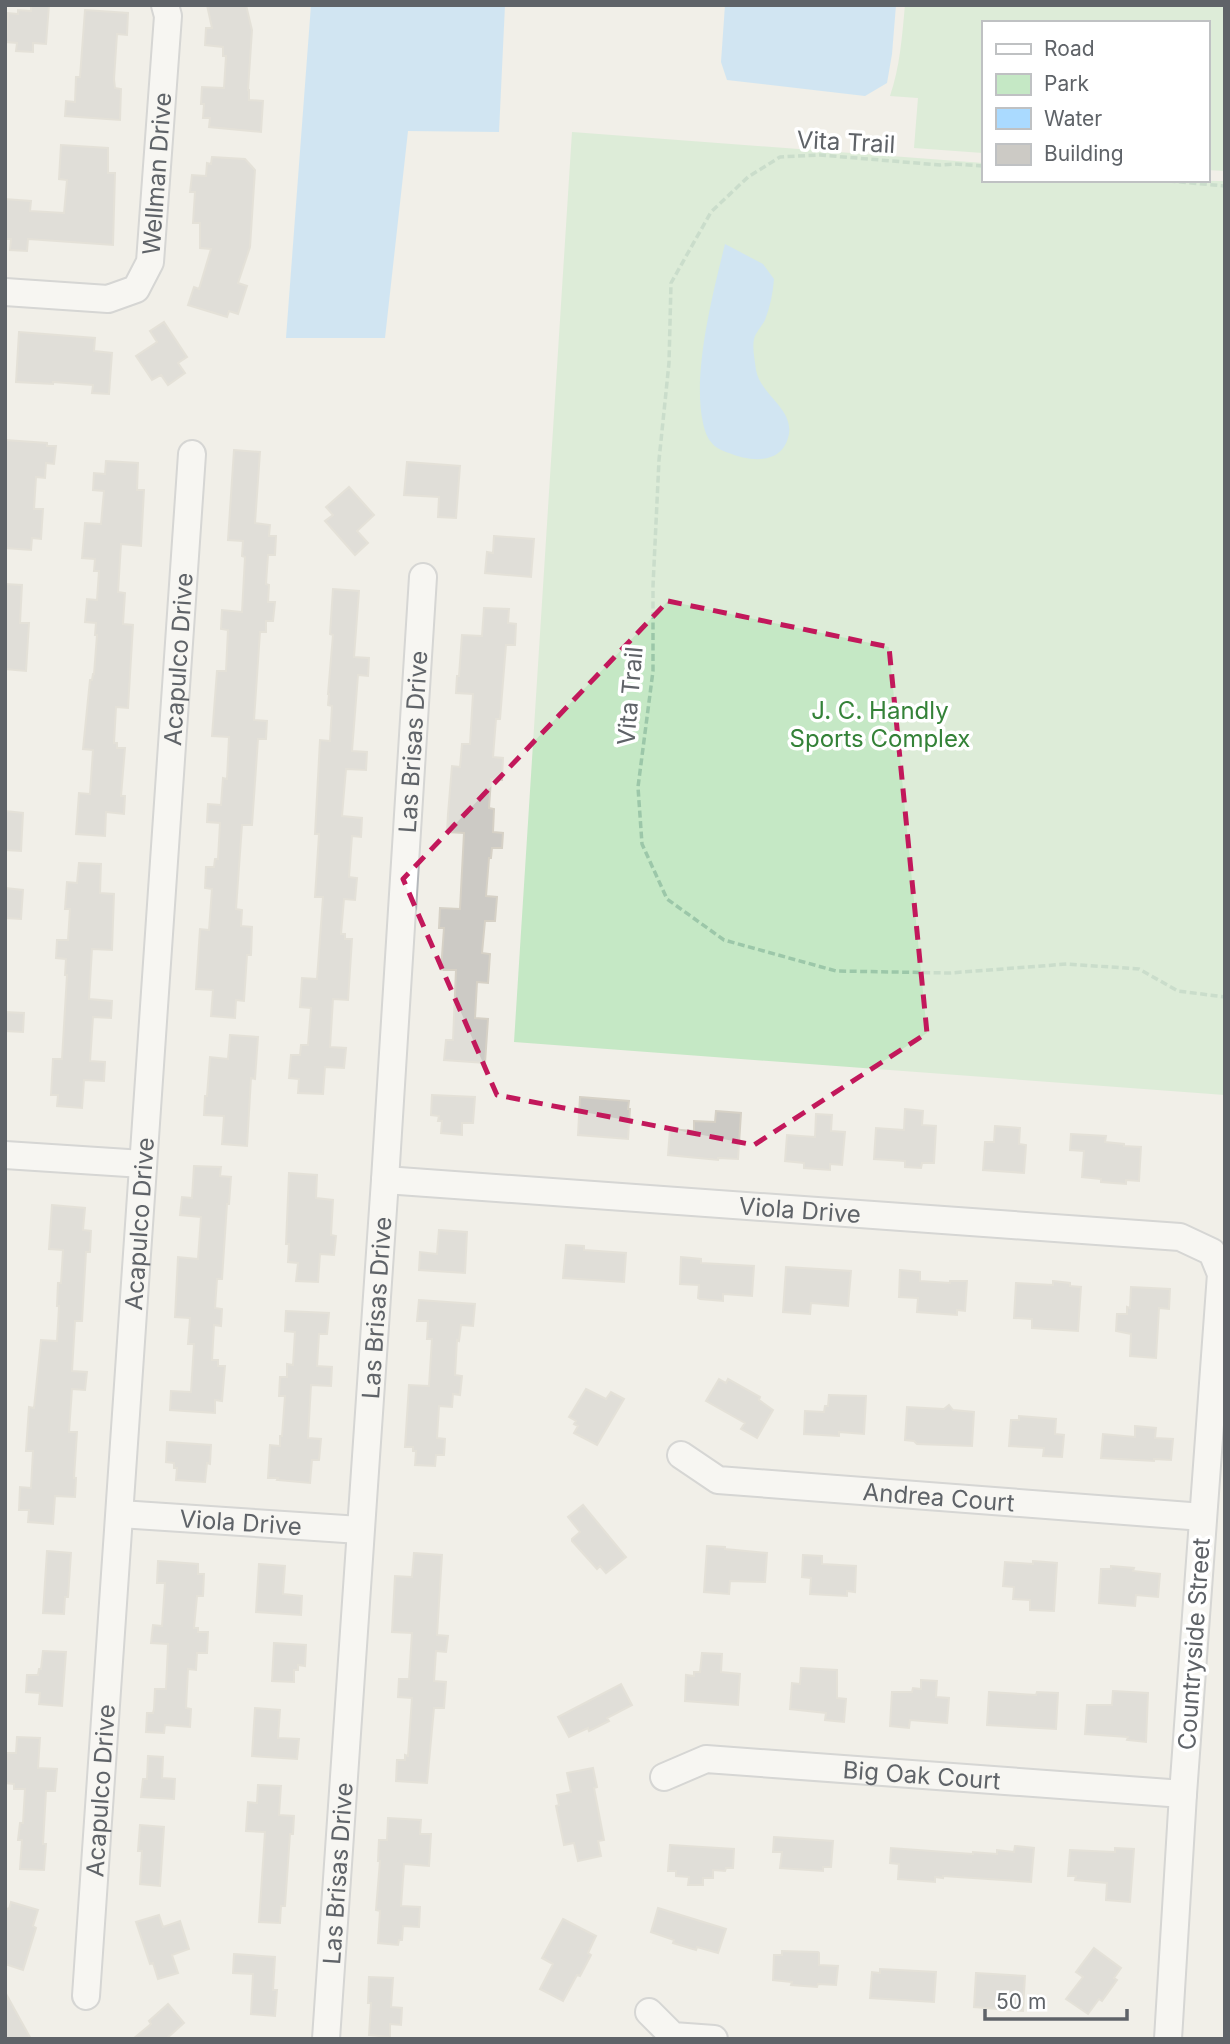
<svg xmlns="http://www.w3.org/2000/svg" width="1230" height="2044" viewBox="0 0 1230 2044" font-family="Inter,sans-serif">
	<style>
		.green { fill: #c5e8c5 }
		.water { fill: #aadaff }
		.building { fill: #cccac5; stroke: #d6d1c6; stroke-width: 2 }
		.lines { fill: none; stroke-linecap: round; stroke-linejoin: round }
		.minor-casing { stroke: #b5b8bc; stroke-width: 30 }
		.path { stroke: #9cc7a9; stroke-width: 3.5; stroke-dasharray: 7 3.5; stroke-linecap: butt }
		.minor { stroke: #fff; stroke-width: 26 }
		.marked { fill: none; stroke: #c2185b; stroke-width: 5; stroke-dasharray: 14 9; stroke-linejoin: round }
		.labels { text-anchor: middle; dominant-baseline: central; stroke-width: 7; stroke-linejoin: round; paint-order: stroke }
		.street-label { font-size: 24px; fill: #5f6368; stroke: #fff }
		.park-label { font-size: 24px; fill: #348238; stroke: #fff }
	</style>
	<rect width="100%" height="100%" fill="#f1efe8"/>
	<!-- green -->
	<path class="green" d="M905,5h320v166l-18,-1v-147h-224v130l-69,-5 4,-50 -28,-2c10,-29 12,-59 15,-91z
		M572,132l411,31v17l242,1v914l-711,-53z"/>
	<!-- water -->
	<path class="water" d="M311,5h194l-6,127 -91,-1 -23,207h-99z
		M725,5h171l-4,49 -5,29 -22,13 -138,-16 -6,-18z
		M725,244l38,20 11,15c-1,14 -4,28 -9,41 -3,6 -9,12 -11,19 -2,9 1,22 2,31 4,24 37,38 33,64 -6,31 -38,28 -60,19 -6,-2 -14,-5 -18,-11 -4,-4 -7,-14 -8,-19 -11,-50 10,-130 22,-179z"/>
	<!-- building -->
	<path class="building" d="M31,5h18l-3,39 -13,-1v9l-17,-1 1,-8 -11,-1 2,-29 10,1v-4l13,1z
		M207,5h39l6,25 -4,60h1v10l14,1 -2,31 -52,-5 1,-9h-7l1,-14h-3l1,-17 22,1 2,-32h-3v-9l-18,-2 1,-17h6z
		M85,10l43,3 -1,22 -10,-1 -3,45 1,9 6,1 -1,31 -55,-4 1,-15 9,1 1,-25h4z
		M61,145l47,3v25h7l-2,72 -85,-6 -1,12 -17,-1 1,-11h-6v-40l26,2 -1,10 34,2 3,-33 -8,-1z
		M212,157l33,2 10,11 -5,77 -12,36 9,3 -9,28 -9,-3 -2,6 -39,-12 6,-18 5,2 12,-40 -11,-1v-25h-7l2,-31h-5l2,-17 14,1 1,-13 4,1z
		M164,322l23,35 -9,6 7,10 -17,12 -7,-10 -9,5 -16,-24 21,-14 -7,-11z
		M19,332l76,6 -1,13 18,2 -3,41 -17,-1 1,-8 -40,-3v2l-37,-2z
		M5,440l42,3v3h9l-2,18 -8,-1 -1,15 -9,-1 -2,32h9l-2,30 -9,-1 -1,12 -26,-2z
		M234,450l26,2 -5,71 15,2 -1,11h7l-1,19h-7l-2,29 3,1 -1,17h7l-2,19h-7v11h-6l-6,88 13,1 -1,18h-8l-6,86h-10l-6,84 6,1 -1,16 11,1 -1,28h-4l-3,46 -8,-1 -1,18 -24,-2 2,-26 -17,-1 4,-60 9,1 3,-41 -7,-1 1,-21h8l1,-8h3l2,-36 -13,-1 1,-18 13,1 2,-27 4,1 2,-42 -17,-1 5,-65h9l2,-41 -7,-1 1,-19 20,2 3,-55 -3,-1 1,-15 -15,-1z
		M106,461l32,2 -1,27h7l-3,56 -20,-2 -3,48 7,1 -2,31 10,1 -5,83 -12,-1 -2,36h3v5h8l-4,48h4l-1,18 -18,-2 -1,24 -29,-2 3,-41 11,1 3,-44 -10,-1 7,-69h2l1,-6h1l3,-39h-2l1,-12 -11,-1 2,-23 10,1 2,-29h-5l1,-12 -13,-1 3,-35 16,1 3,-33 -11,-1 1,-17 11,1z
		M407,462l53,4 -4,52 -18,-1 1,-20 -35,-2z
		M349,487l25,28 -17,16 11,12 -13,12 -30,-34 8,-6 -7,-8z
		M494,536l40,3 -3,38 -46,-4 2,-21 6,1z
		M5,584l17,1 -2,38h9l-3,48 -21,-2z
		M333,589l26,2 -5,66 15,1 -1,18 -10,-1 -6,76 15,1 -1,18 -20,-1 -4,47 20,2 -1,19 -9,-1 -3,41 8,1 -2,22 -11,-1 -3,35h4v5h7l-4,61 -15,-1 -3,48 16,1 -2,20 -19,-1 -2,27 -25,-1 1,-14 -10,-1 2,-23h9l1,-10h7l3,-37 -11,-1 2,-29 15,1 6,-82h-8l4,-63h-4l5,-94 10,1 2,-35 -4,-1 1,-11h-1l5,-59 -3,-1z
		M484,608l25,1 -1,14 8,1 -1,21h-9l-6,74h-4l-3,38 10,1 -1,22 -11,-1 -2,29 5,1 -1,23 10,1 -1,15h-10l-1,10h-2l-3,38 11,1 -2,24h-10l-3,32 8,1 -2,29 -11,-1 -2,36 13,1 -3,44 -41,-3 2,-20h7l3,-70h-15l3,-42h-5l1,-20 20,1 4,-76 -17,-1 1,-18 4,-48 8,1 2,-23h8l3,-50 -17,-1 1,-17h2l3,-41 20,1z
		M5,811l18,2 -2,38 -16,-1z
		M79,863l22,1 -1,29 14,1 -2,56 -20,-1 -3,50 23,2 -1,17 -18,-1 -3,44 15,1 -1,19 -20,-1 -2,28 -25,-2 1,-11h-7l2,-36h9l5,-84h-2l1,-16 -10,-1 1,-18h11l2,-31h-5l2,-27 10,1z
		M5,888l18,2 -2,29 -16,-1z
		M5,1012l19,1 -1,19 -18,-1z
		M230,1035l28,2 -3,42 -4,-1 -4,68 -25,-2 2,-28 -20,-1 1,-19h2l3,-39 18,2z
		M432,1095l43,2 -2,26h-11v12l-21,-2 1,-12h-4l1,-5 -8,-1z
		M580,1097l49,4 -1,8h2l-2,30 -50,-4z
		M905,1109l18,2 -1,14 14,1 -2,37h-12l-1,5 -16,-1v-6l-31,-2 2,-31 28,2z
		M716,1111l25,2 -3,46 -20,-1v2l-50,-5 2,-26 24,2v-10l21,1z
		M816,1114l16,1 -1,16 14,1 -3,33 -12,-1v6l-26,-2v-5l-19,-2 2,-26 28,2z
		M995,1126l25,2 -1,16 7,1 -2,28 -41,-3 2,-28h9z
		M1071,1134l35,2 -1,6 19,2v2l17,1 -2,34 -13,-1v4l-25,-2v-3l-19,-2 2,-26 -14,-1z
		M194,1166l27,1 -1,9 11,1 -2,27h-2l-5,75h-5l-2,29 7,1 -1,17 -7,-1 -2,35h6v6h7l-3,35 -7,-1v13l-45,-3 1,-19 20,1 3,-48h-6l2,-26 -15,-1 3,-60 20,2 3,-42 -21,-2 2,-18 10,1z
		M289,1173l28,2 -1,23 17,2 -2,35 5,1 -2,19 -14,-1 -2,28 -22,-1 2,-18 -10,-1 1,-18h-3z
		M52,1205l33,3 -2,22 8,1 -1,21h-4l-4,69h-7l-3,50 15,1 -2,18 -13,-1 -3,43h8l-3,46h2l-1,19 -20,-1 -2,28 -25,-2 1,-12h-10l1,-23 11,1 2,-37h-7l3,-44 5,1 7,-68 16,1 2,-35h-2l1,-23h3l2,-33 -14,-1z
		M439,1230l28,2 -2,41 -46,-3 1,-18 17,2z
		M566,1245l18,1v4l42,3 -2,29 -61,-4z
		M681,1257l20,2v4l53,3 -2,30 -29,-2v7l-23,-2 -2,-1 1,-13 -19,-1z
		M786,1267l65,4 -3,35 -37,-3 -1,11 -27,-2z
		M900,1270l20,2v9l30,2v-2h17l-2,30 -8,-1v5l-40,-3 1,-14 -19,-1z
		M1053,1281l17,2v3l11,1 -3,44 -46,-3v-9l-18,-1 2,-35 37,2z
		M1131,1287l39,2 -1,20 -10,-1 -3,50 -26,-2 1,-22 -15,-3 1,-17h10v-7l3,1z
		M419,1300l56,4 -2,22 -12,-1 -2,16 -2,-1 -2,35 7,1 -2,19 -7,-1 -1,13 -13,-1 -2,32 8,1 -1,16h-8l-1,11 -20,-1 1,-14h-3v-4h-8l4,-62 20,1 3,-47h-5l1,-18h-11z
		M286,1311l43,2 -2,21h-8l-2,32 15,1 -1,19 -20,-1 -3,53 13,1 -2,21h-7l-2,23 -33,-3 1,-2h-10l2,-33 10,1v-10h2l3,-40h-6l1,-19h7v-13l6,1 2,-33 -10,-1z
		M719,1379l7,4 2,-4 32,18 -1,3 14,10 -16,28 -16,-9 4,-6 -39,-22z
		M586,1389l20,10 5,-7 13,7 -27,46 -23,-12 4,-7 -4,-2 2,-3 -7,-4z
		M829,1395l37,1 -2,38 -25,-2v4l-35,-2 1,-23 19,1 1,-6h3z
		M949,1405l4,5 21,2 -2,34 -55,-2 -3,-3 -9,-1 2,-33 37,2z
		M1019,1416l37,3 -1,15 9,1 -2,22 -19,-1 1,-8 -35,-2 2,-26h8z
		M1135,1426l21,2 -1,10 18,1 -2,21 -17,-1v2l-53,-3 2,-24 32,3z
		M167,1442l44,3 -1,19 -3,-1 -2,19 -29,-2 1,-12h-3v-5l-8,-1z
		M583,1505l43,52 -20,16 -6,-7 -3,3 -25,-28v-2l8,-7 -12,-15z
		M707,1546l18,1v2l42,4 -2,29 -35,-1 -1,13 -25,-2z
		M47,1551l24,2 -3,44h-3l-1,17 -21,-1z
		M414,1553l28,2 -5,80 11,1 -2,16 -10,-1 -2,30 12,1 -2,26h-10l-7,75 -31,-2 1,-21h8v-5l3,1 4,-58 -14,-1 1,-18h10l3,-46 -20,-1 3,-56 17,1z
		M803,1555l19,1v8l34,2 -1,26 -8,-1v5l-37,-2 1,-16 -9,-1z
		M158,1561l40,3v10h6l-1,22h-6l-3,32h4v4h10l-1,21h-10l-1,17 -8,-1 -2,39 5,1 -1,18 -25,-2 -1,8 -18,-1 1,-19h6l1,-4 1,-20h11l2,-45 -17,-1 2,-18 9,1 3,-43h-8z
		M1033,1561l24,2 -3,48 -24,-1v-10l-17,-1 1,-12 -11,-1 2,-24 28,2z
		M259,1564l26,2 -2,28 19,2 -1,19 -45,-3z
		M1111,1566l23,2 -1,3 27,3 -2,23 -22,-2 -1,11 -36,-3 2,-34h10z
		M274,1643l32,2 -1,21 -7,-1v5h-4v12l-22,-1z
		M43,1651l23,1 -4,54 -23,-2 1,-11 -14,-1 1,-17h11l1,-6h2z
		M702,1653l20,1 -1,18 19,2 -2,31 -53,-4 1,-26 8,1v-4h6z
		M801,1668l36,2v28l9,1 -2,23 -19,-2 1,-7 -36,-4 2,-26 8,1z
		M921,1680l16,1 -1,16 13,1 -2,25 -37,-3 -1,8 -19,-2 2,-34h20l1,-4 8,1z
		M621,1684l11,21 -25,13 2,3 -20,10 -1,-3 -19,9 -11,-20z
		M1113,1691l35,2 -2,49 -19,-2 1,-3 -43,-3 2,-29h25z
		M989,1692l47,3 1,-3 21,1 -2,36 -69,-4z
		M255,1708l25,2 -2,28 21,1 -2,20 -45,-3z
		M17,1737l23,1 -2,30 19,1 -2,22h-9l-3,53h3l-2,26 -24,-1 2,-29h-4l2,-17h3l2,-34h-11v-5l-9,-1v-30h11z
		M148,1756l15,1 -1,21 13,1 -1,20 -33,-2 2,-18h4z
		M593,1768l4,19 -3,1 10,52 -6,1 3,15 -23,5 -4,-18 -10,2 -8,-39 3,-1 -2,-10 14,-3 -4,-19z
		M258,1785l23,1 -2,29 15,1 -1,18h-3l-5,72h-4l-1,17 -21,-1 6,-90 -19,-1 2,-29 9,1z
		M388,1818l33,2 -1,14h11l-2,32 -25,-2 -3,42 19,1 -1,20 -16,-1 -1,14h-3l-1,5 -20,-2 2,-32 -4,-1 4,-49h-2l1,-21h8z
		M140,1825l24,2 -4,59 -20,-2 2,-33h-4z
		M774,1837l59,4 -2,26h-8v4l-43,-3 2,-16h-9z
		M670,1845l64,4 -1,19h-7l-1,3 -12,-1v8h-10v7h-15l1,-8 -13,-1v-5h-8z
		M1015,1846l19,2 -3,34 -88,-6v2l-8,-1v5l-37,-3 1,-15 -9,-1 1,-15 82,6v-2l24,2v-4l17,2z
		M1115,1848l19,1 -4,53 -24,-2 1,-17 -32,-3 1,-4h-8l2,-26 45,2z
		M11,1902l27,8 -5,16 3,2 -13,42 -18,-6v-56l4,1z
		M658,1908l68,21 -8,24 -21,-6 -1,3 -23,-7 1,-3 -23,-8z
		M159,1915l4,12 17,-6 9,28 -17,6 6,18 -20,6 -5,-16 -3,1 -14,-42z
		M563,1919l33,17 -8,17 3,2 -11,21 -3,-1 -14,26 -23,-12 13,-25 -11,-6z
		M1094,1948l27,20 -7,10 3,2 -15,21 -3,-2 -11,15 -22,-15 17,-22 -7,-5z
		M782,1951l36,1 1,1v12l19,1 -2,19 -18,-1 -1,3 -26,-2 1,-3 -19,-2 1,-25h8z
		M234,1954l41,3 -2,33h4l-2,26 -24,-2 2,-40 -20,-1z
		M880,1969l56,3 -2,30 -64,-4 2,-26 8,1z
		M976,1973l49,3 -2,35 -49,-4z
		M369,1977l24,1 -2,29 11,1 -1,17 -11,-1v13l-21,-2 2,-32h-3z
		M5,1992l26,47h-26z
		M168,2004l16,19 -18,16h-33l18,-15 -2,-3z"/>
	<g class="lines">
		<!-- minor casing -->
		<g class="minor-casing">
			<g id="minor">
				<path id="s1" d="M5,292l103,7 28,-10 14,-27 18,-246 -3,-11"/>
				<path d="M5,1155l138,9"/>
				<path id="s2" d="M385,1180l795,57 32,15 9,22 -38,520 -15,245"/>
				<path id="s3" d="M681,1455l37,25 485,37"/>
				<path id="s4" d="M120,1514l240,16"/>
				<path id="s5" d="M664,1777l42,-18 477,35"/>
				<path id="s6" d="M86,1996l106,-1542"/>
				<path d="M649,2012l24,24 41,3"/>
				<path id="s7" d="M326,2039l59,-859 38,-603"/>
			</g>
		</g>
		<!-- path -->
		<path class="path" d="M983,166l-28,-2 -15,1 -120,-10 -40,2 -32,20 -37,35 -40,71 -2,80 -10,97 -6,126v85l-15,116 4,57 25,55 57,41 112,31 114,2 117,-9 72,5 39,22 47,6
			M1158,180l67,6"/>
		<!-- minor -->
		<use href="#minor" class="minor"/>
	</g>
	<!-- marked area -->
	<path d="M0 0H1230V2044H0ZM668,601l221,46 38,386 -173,112 -257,-50 -94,-216z" fill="#f1efe8" fill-opacity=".55" fill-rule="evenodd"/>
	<path class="marked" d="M668,601l221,46 38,386 -173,112 -257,-50 -94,-216z"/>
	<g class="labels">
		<!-- street labels -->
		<g class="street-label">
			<text transform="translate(846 142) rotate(3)">Vita Trail</text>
			<text stroke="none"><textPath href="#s1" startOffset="252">Wellman Drive</textPath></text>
			<text stroke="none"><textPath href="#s6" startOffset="1340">Acapulco Drive</textPath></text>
			<text transform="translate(630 696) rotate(-85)">Vita Trail</text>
			<text stroke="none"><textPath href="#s7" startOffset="1300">Las Brisas Drive</textPath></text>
			<text stroke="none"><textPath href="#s2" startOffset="416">Viola Drive</textPath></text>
			<text stroke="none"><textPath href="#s6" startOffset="774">Acapulco Drive</textPath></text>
			<text stroke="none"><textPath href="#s7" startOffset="733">Las Brisas Drive</textPath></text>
			<text stroke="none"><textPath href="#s3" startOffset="266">Andrea Court</textPath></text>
			<text stroke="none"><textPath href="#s4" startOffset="121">Viola Drive</textPath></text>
			<text transform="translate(1194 1644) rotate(-86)">Countryside Street</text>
			<text stroke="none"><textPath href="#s5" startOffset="262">Big Oak Court</textPath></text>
			<text stroke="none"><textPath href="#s6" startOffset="206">Acapulco Drive</textPath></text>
			<text stroke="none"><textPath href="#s7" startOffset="166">Las Brisas Drive</textPath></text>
		</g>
		<!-- park labels -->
		<g class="park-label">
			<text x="880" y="710">J. C. Handly<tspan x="880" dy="28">Sports Complex</tspan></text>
		</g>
	</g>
	<!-- border -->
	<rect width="1230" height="2044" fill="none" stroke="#5f6368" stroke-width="14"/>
	<!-- legend -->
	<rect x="982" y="21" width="228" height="161" fill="#ffffff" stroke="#bfc1c3" stroke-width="2"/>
	<rect x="996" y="44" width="35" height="10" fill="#ffffff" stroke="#bfc1c3" stroke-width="2"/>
	<text x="1044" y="56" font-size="21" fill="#5f6368">Road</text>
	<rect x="996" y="74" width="35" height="21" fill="#c5e8c5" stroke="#bfc1c3" stroke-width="2"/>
	<text x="1044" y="91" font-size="21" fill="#5f6368">Park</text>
	<rect x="996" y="108" width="35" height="21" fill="#aadaff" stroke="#bfc1c3" stroke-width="2"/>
	<text x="1044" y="126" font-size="21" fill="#5f6368">Water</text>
	<rect x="996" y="144" width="35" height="21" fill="#cccac5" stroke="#bfc1c3" stroke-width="2"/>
	<text x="1044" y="161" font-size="21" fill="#5f6368">Building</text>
	<!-- scale -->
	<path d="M985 2009v10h142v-10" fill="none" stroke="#5f6368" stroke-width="3.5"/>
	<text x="996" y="2009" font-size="21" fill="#5f6368" stroke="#ffffff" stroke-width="5" paint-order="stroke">50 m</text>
</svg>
